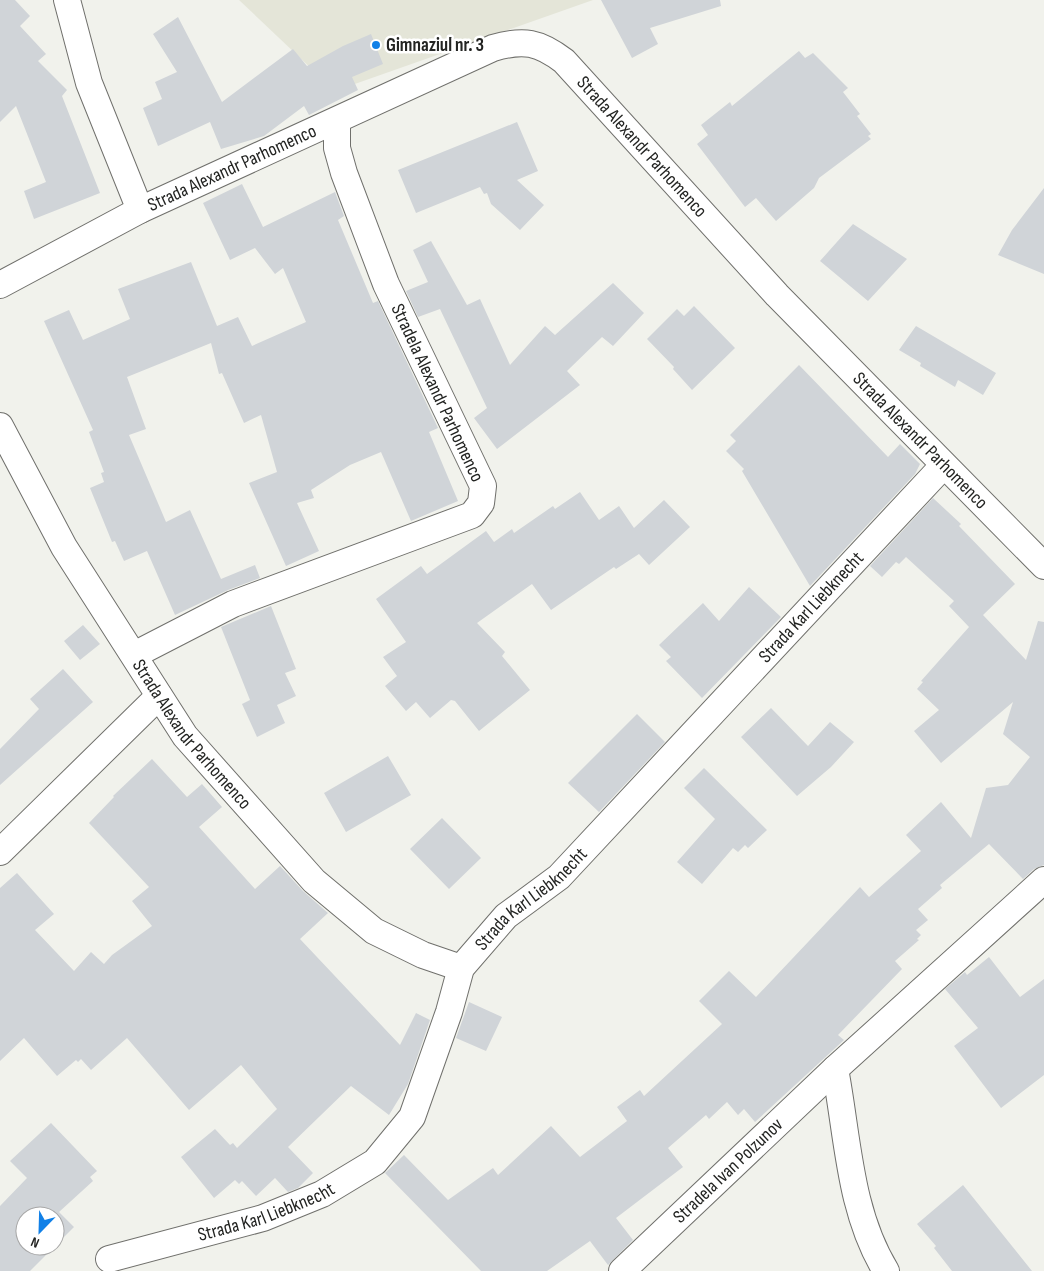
<svg xmlns="http://www.w3.org/2000/svg" width="1044" height="1271" viewBox="0 0 1044 1271" font-family="'Sofia Sans Condensed',sans-serif">
	<style>
		.built { fill: #e4e5d8 }
		.building { fill: #d0d4d8; fill-rule: evenodd }
		.lines { fill: none; stroke-linecap: round; stroke-linejoin: round }
		.minor-casing { stroke: #70706c; stroke-width: 28 }
		.minor { stroke: #fff; stroke-width: 26 }
		.poi-dot { fill: #1180e7; stroke: #fff; stroke-width: 2 }
		.labels { text-anchor: middle; dominant-baseline: central; stroke-width: 5; stroke-linejoin: round; paint-order: stroke }
		.poi-label { font-size: 19px; font-weight: bold; fill: #232422; stroke: #fff; text-anchor: start }
		.street-label { font-size: 19px; fill: #232422; stroke: #fff }
	</style>
	<rect width="100%" height="100%" fill="#f1f2ec"/>
	<!-- built -->
	<path class="built" d="M239,0h354l-258,91z"/>
	<!-- building -->
	<path class="building" d="M0,0h15l15,16 -10,10 26,28 -8,7 29,29 -5,6 38,97 -66,26 -10,-28 22,-9 -30,-76 -16,16z
		M601,0h119l1,6 -71,22 8,16 -26,14z
		M178,17l44,85 71,-53 14,17 36,-20 28,-12 12,30 -31,13 6,13 -49,25 -5,-9 -40,30 -43,13 -11,-27 -52,24 -15,-38 19,-9 -7,-17 22,-10 -24,-38z
		M799,51l6,7 8,-5 35,35 -5,4 17,22 -3,2 14,18 -3,2 3,3 -52,39 -5,10 -38,33 -20,-23 -11,9 -48,-63 11,-9 -7,-10 29,-23 2,4z
		M517,122l21,49 -21,9 27,25 -24,25 -29,-26 -4,-11 -3,1 -4,-7 -64,26 -18,-43z
		M242,184l21,43 72,-35 9,24 -6,4 35,83 5,-2 60,127 -9,4 29,69 -47,20 -30,-69 -31,13 -39,25 3,8 -17,5 22,48 -33,15 -37,-83 28,-11 -16,-57 -17,8 -22,-50 -3,1 -8,-31 -84,34 19,52 -17,6 37,87 24,-12 31,69 34,-14 5,13 -32,12 -53,25 -28,-64 -23,10 -9,-20 -3,1 -22,-54 14,-6 -3,-9 3,-1 -15,-40 4,-2 -49,-109 25,-11 14,30 47,-21 -12,-30 73,-27 26,64 21,-9 14,29 54,-24 -23,-54 -8,6 -20,-26 -25,12 -27,-57z
		M1044,188v86l-46,-19 14,-25z
		M853,224l54,35 -39,42 -48,-40z
		M431,241l36,64 13,-6 30,66 35,-39 10,9 58,-52 31,30 -31,33 -11,-9 -35,34 13,14 -83,64 -23,-31 13,-10 -47,-99 -22,8 -12,-26 22,-9 -15,-32z
		M694,306l41,42 -43,42 -19,-21 1,-2 -27,-28 30,-30 7,7z
		M916,326l80,47 -13,22 -25,-15 -3,7 -35,-21 1,-3 -22,-13z
		M799,365l89,92 12,-13 20,20 -5,10 -105,112 -68,-115 2,-2 -18,-18 10,-10 -6,-6z
		M580,492l19,28 20,-14 15,22 30,-28 26,27 -41,38 -10,-11 -23,15 -2,-2 -63,43 -19,-26 -55,39 28,29 -3,4 28,34 -51,41 -24,-30 -4,-1 -21,18 -14,-16 -10,9 -21,-25 12,-10 -14,-19 23,-15 -30,-43 45,-33 6,8 59,-43 8,11 18,-13 2,4 39,-27 2,3z
		M933,498l28,26 -2,2 56,58 -32,31 43,45 12,-39 6,1v243l-10,4 -11,10 -34,-35 -49,41 2,3 -24,21 10,11 -12,10 5,5 -4,4 2,1 -24,21 7,8 -64,66 6,5 -89,82 -11,-13 -6,6 -11,-13 -18,17 -3,-4 -38,33 15,19 -67,51 17,22 -25,25 -18,-24 -43,30h-66l-96,-98 19,-18 44,45 45,-32 5,7 53,-49 29,31 47,-36 -10,-14 23,-17 4,6 78,-72 -23,-23 30,-30 27,26 104,-110 9,10 52,-46 -15,-16 35,-33 30,36 15,-50 22,-3 22,-28 -27,-23 10,-32 -72,61 -27,-32 25,-21 -22,-21 6,-7 -2,-1 48,-54 -20,-21 5,-5 -48,-44 -7,7 -3,-2 -14,15 -12,-11z
		M749,587l32,30 -79,81 -36,-37 5,-4 -12,-12 44,-42 16,18z
		M271,606l25,63 -11,4 11,23 -19,9 8,18 -28,14 -15,-33 8,-4 -29,-73z
		M83,625l17,19 -20,16 -16,-19z
		M63,669l30,33 -93,83v-36l39,-40 -9,-10z
		M771,708l37,38 22,-24 24,20 -23,25 -34,29 -56,-59z
		M637,714l28,28 -66,70 -31,-29z
		M388,756l23,39 -65,37 -22,-39z
		M152,759l35,38 15,-13 20,23 -23,20 56,62 25,-23 23,25 25,22 -28,26 100,106 16,-32 14,7 -22,64 -19,31 -38,-29 -63,61 25,26 -15,15 -10,4 -13,-14 -19,18 -14,-15 -3,3 -4,-4 -21,18 -33,-41 34,-28 15,16 3,-2 4,5 40,-39 -36,-44 -52,45 -62,-72 -36,32 -10,-11 -3,3 -2,-2 -19,16 -33,-38 -24,23v-173l17,-15 37,41 -19,16 39,41 17,-19 13,12 8,-9 40,-29 -20,-25 17,-14 -60,-64 25,-26 -1,-1z
		M704,768l63,62 -19,18 -3,-3 -7,7 -5,-4 -31,36 -25,-22 38,-43 -31,-31z
		M442,818l39,40 -32,31 -39,-40z
		M989,957l31,40 24,-18v96l-43,33 -47,-62 24,-18 -33,-39 20,-17 2,3z
		M469,1002l33,15 -16,34 -30,-13z
		M51,1123l46,48 -7,6 3,4 -34,31 15,15 -44,44h-30v-65l27,-28 -17,-17zM25,1216h30v30h-30z
		M963,1185l69,86h-80l-18,-23 2,-2 -19,-22z"/>
	<g class="lines">
		<!-- minor casing -->
		<g class="minor-casing">
			<g id="minor">
				<path d="M67,0l22,83 51,127"/>
				<path id="s1" d="M0,285l140,-75 353,-162c31,-9 46,-6 71,13l213,234 267,271"/>
				<path id="s2" d="M0,426l64,121 121,189 129,145 60,50 49,24 38,13"/>
				<path d="M134,655l99,-51 239,-89 9,-12 2,-17 -97,-202 -42,-111 -7,-25v-27"/>
				<path d="M0,852l159,-156"/>
				<path d="M835,1069c13,68 14,142 51,202"/>
				<path id="s3" d="M109,1259l154,-41 59,-24 53,-32 37,-45 37,-105 12,-44 45,-52 53,-39 384,-411"/>
				<path id="s4" d="M622,1271l213,-202 209,-189"/>
			</g>
		</g>
		<!-- minor -->
		<use href="#minor" class="minor"/>
	</g>
	<!-- markers -->
	<circle class="poi-dot" cx="376" cy="45" r="5"/>
	<g class="labels">
		<!-- poi labels -->
		<g class="poi-label">
			<text x="386" y="45">Gimnaziul nr. 3</text>
		</g>
		<!-- street labels -->
		<g class="street-label">
			<text stroke="none"><textPath href="#s1" startOffset="739">Strada Alexandr Parhomenco</textPath></text>
			<text stroke="none"><textPath href="#s1" startOffset="260">Strada Alexandr Parhomenco</textPath></text>
			<text transform="translate(437 393) rotate(65)">Stradela Alexandr Parhomenco</text>
			<text stroke="none"><textPath href="#s1" startOffset="1144">Strada Alexandr Parhomenco</textPath></text>
			<text stroke="none"><textPath href="#s3" startOffset="1004">Strada Karl Liebknecht</textPath></text>
			<text stroke="none"><textPath href="#s2" startOffset="364">Strada Alexandr Parhomenco</textPath></text>
			<text stroke="none"><textPath href="#s3" startOffset="599">Strada Karl Liebknecht</textPath></text>
			<text stroke="none"><textPath href="#s4" startOffset="146">Stradela Ivan Polzunov</textPath></text>
			<text stroke="none"><textPath href="#s3" startOffset="164">Strada Karl Liebknecht</textPath></text>
		</g>
	</g>
	<!-- north arrow -->
	<g transform="translate(40 1231) rotate(203)"><circle r="24" fill="#ffffff" stroke="#a7a7a7"/>
	<path d="M0-4L9 19L0 12L-9 19Z" fill="#1180e7"/>
	<text y="-8" font-size="14" font-weight="bold" text-anchor="middle" fill="#232422">N</text>
	</g>
</svg>
